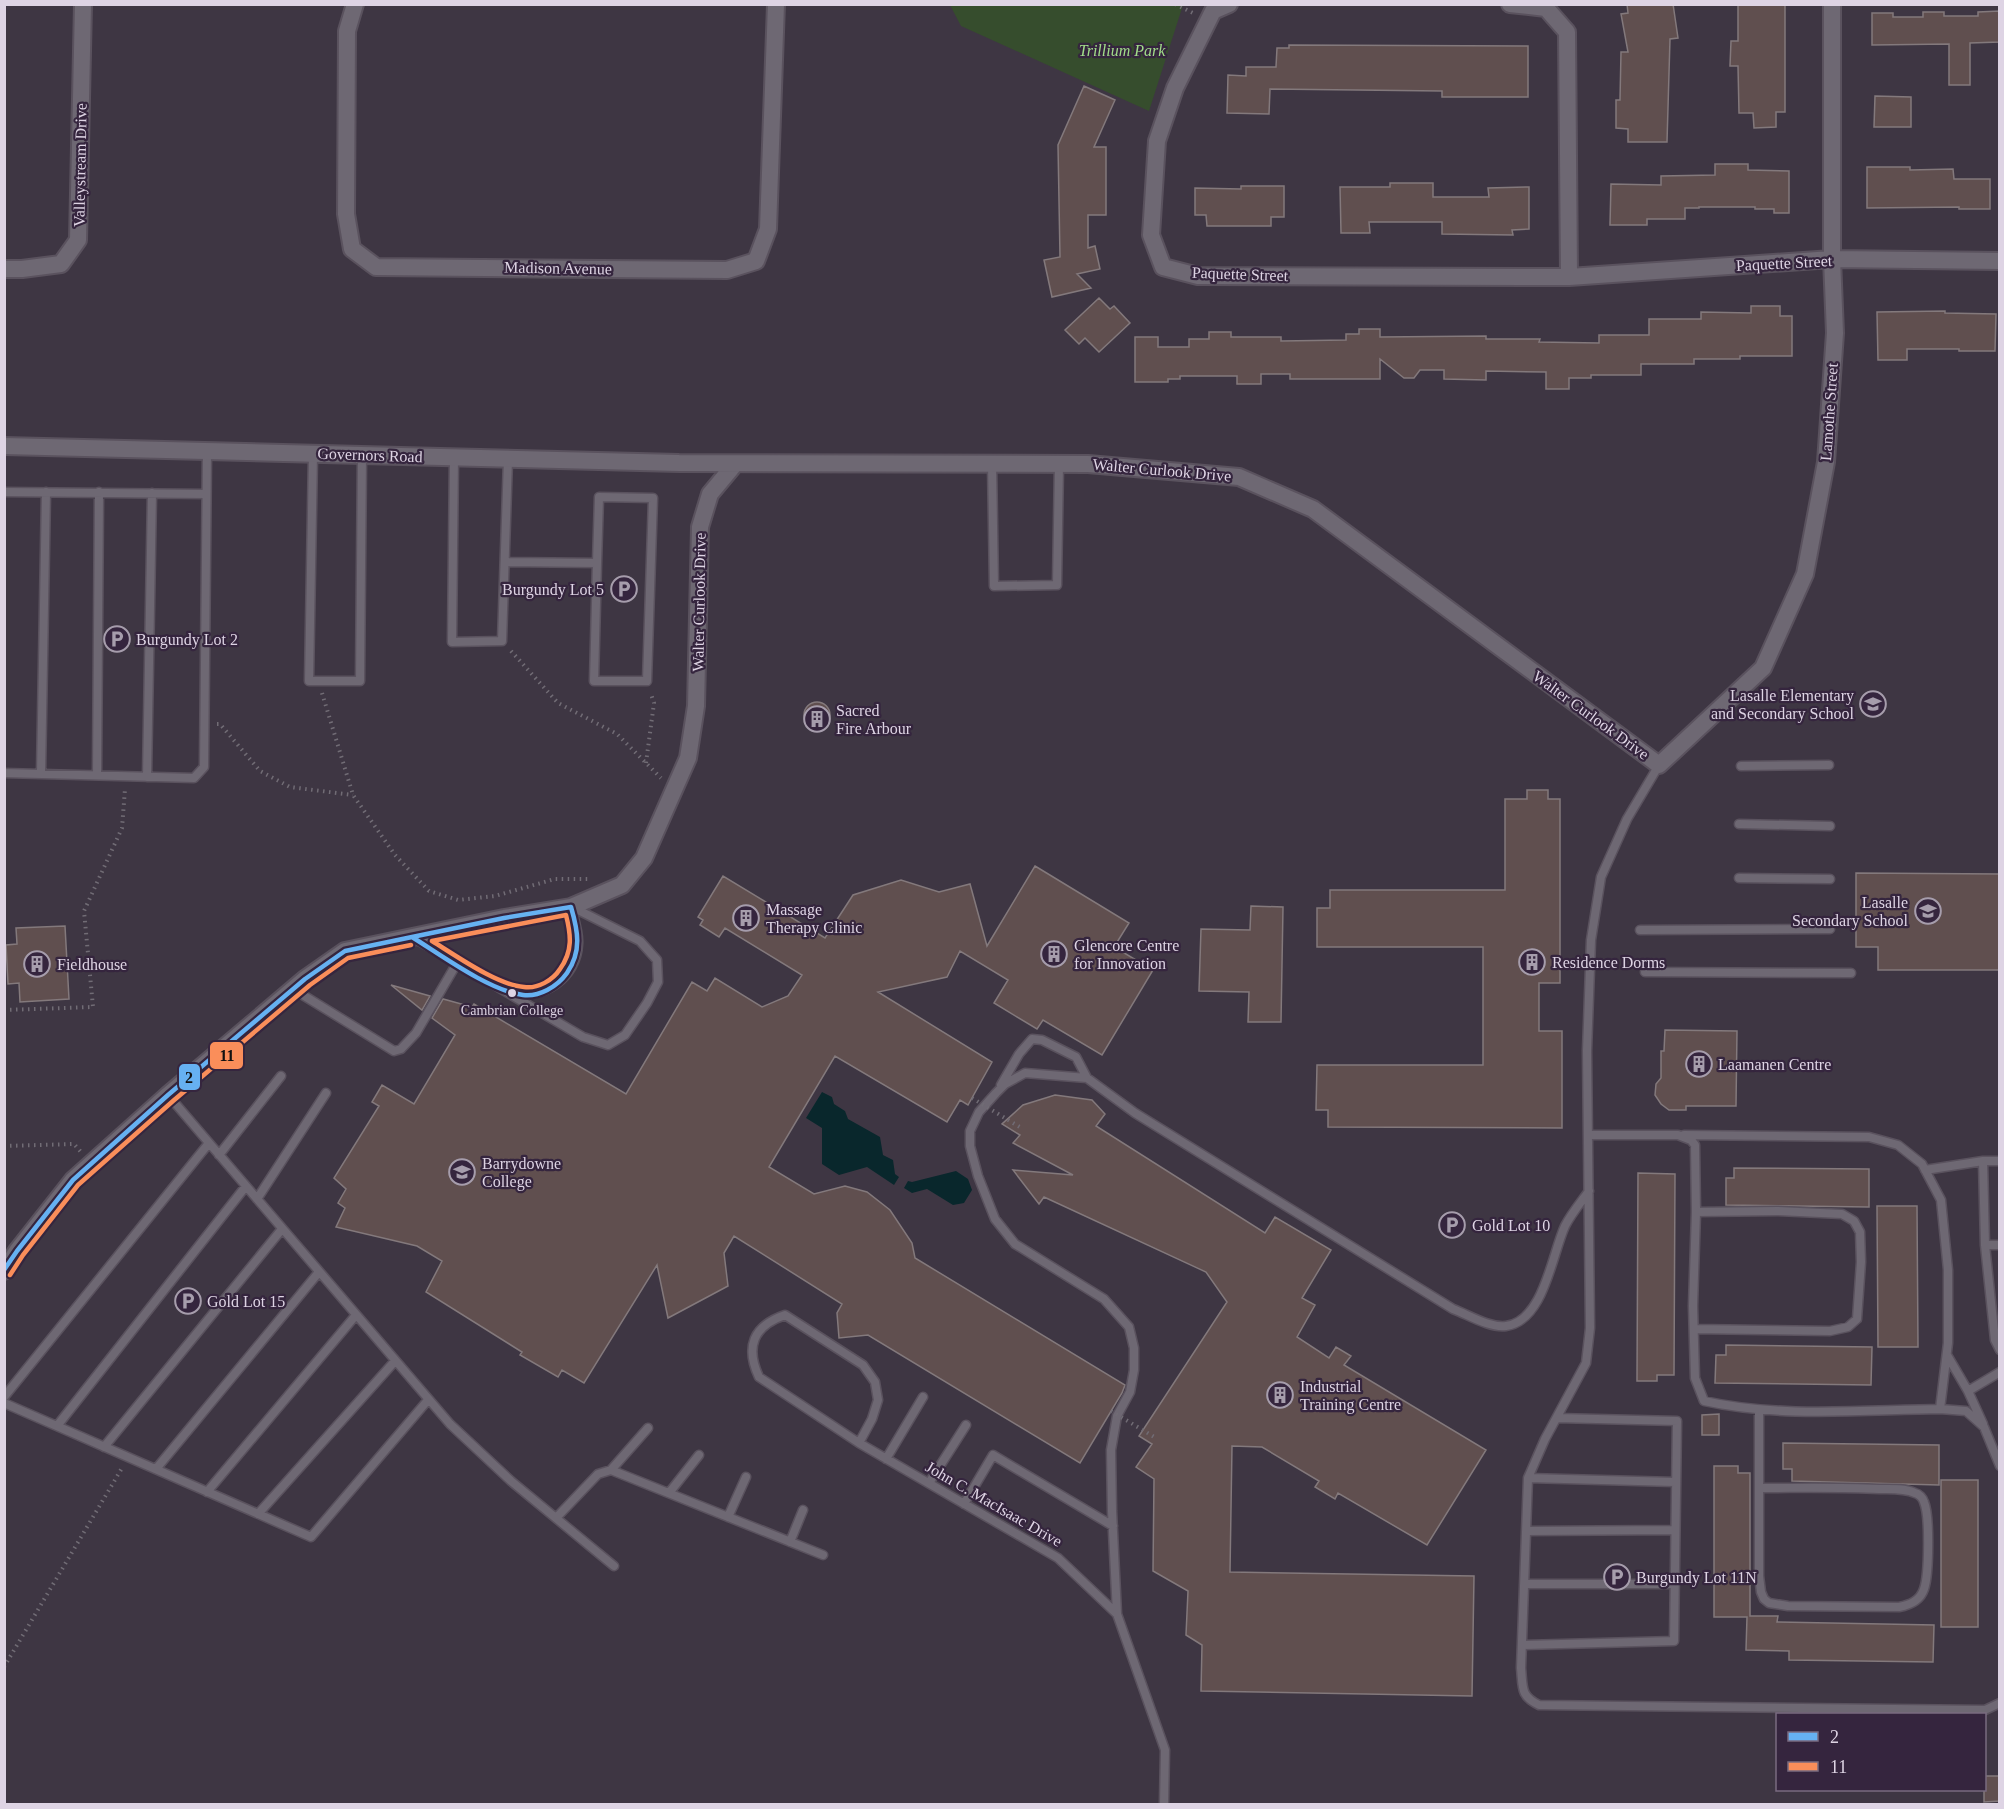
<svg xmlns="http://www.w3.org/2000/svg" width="2004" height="1809" viewBox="0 0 2004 1809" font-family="Georgia,serif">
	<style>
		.green { fill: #364d2d }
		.water { fill: #09272c }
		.building { fill: #604f4f; stroke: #83797c; stroke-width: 1.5 }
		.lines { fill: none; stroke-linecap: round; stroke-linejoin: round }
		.service-casing { stroke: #5a525e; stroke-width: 11 }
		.minor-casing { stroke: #5a525e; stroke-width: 20 }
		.path { stroke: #716c75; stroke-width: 4; stroke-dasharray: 1.5 4.5; stroke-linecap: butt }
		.service { stroke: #6e6873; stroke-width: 8 }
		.minor { stroke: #6e6873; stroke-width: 16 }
		.path-bridge { stroke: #716c75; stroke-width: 4; stroke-dasharray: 1.5 4.5; stroke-linecap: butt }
		.bus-1-casing { stroke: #35253e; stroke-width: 9 }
		.bus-2-casing { stroke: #35253e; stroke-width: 9 }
		.bus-1 { stroke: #66b1f2; stroke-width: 4.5 }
		.bus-2 { stroke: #fa8e5a; stroke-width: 4.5 }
		.bus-dot { fill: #ded4e4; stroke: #35253e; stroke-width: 2 }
		.labels { text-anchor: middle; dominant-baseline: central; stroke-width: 4.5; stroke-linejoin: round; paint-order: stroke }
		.bus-label { font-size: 14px; fill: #ded4e4; stroke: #35253e }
		.park-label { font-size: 16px; font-style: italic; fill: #a1dc89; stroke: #35253e }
		.street-label { font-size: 16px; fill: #ded4e4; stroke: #35253e }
		.poi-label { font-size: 16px; fill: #ded4e4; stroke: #35253e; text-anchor: start }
		.line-badge { stroke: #35253e; stroke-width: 2 }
		.pale-badge-label { font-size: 16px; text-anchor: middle; font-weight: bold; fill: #111 }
	</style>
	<rect width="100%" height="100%" fill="#3e3643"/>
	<!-- green -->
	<path class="green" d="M950,5h233l-34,106 -188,-85z"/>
	<!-- water -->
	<path class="water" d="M822,1092l10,5 2,7 11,7 3,8 32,18 3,18 10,5 2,14 4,3 -5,8 -27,-18 -28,8 -17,-11v-36l-16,-10z
		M956,1171l12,8 4,11 -8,13 -11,2 -26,-16 -15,4 -8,-5 4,-7 4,1z"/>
	<!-- building -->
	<path class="building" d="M1627,4h46l5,34 -8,1 -3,103h-39v-13l-12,-1v-28h4l1,-48h7l-7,-38 7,-1z
		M1738,4h47v108h-9v15l-22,1 -1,-15h-14l-1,-47h-8l1,-25h7z
		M2000,11v31l-30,1v42h-21v-41l-77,1v-32h21v4h30v-5h21v4h34v-4z
		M1289,45l239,1v51h-86v-6l-172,-2 -1,25 -42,-1 1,-38 18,1v-9h30l1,-19h12z
		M1084,86l31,14 -21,47h12v68h-18v33l7,-2 5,23 -23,5 14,14 -39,9 -8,-37 16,-3 -2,-112z
		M1875,96l36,1v30h-37z
		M1715,164h33v6l41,1v42h-15v-4h-19v-2h-56v1h-14v11h-38v6h-37l1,-41 50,1v-9l54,-1z
		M1867,167h43v3l43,-1 1,10h36v30h-31v-2l-92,1z
		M1390,183h43v14h56l-1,-9 41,-1v42l-17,1 1,5 -71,-1v-12h-73l1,11h-29l-1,-46h50z
		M1241,186h43v31h-13v9h-64l-1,-11h-11v-27l46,1z
		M1099,298l11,11 4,-3 16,17 -31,29 -14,-14 -6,6 -14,-14z
		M1751,306h29v10h12v40h-52v3h-46v5h-53v11h-50v3h-22v11h-23v-17l-60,-1v9l-42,-1v-9h-24l-6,8h-10l-24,-19v20h-90v-5h-29v10h-24v-8h-57v3h-12v3h-33v-45h23v10h31v-8h20v-7h22v5h50v4l65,-1v-6h13v-5h21v8l106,-1v3h54l-1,3 60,1v-8h50v-16h52v-7l50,1z
		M1945,311v2l51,1 -1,37h-36v-2h-52v11h-29l-1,-48z
		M804 715a13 13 0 1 1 26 0a13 13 0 1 1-26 0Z
		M1527,790h21v9h12v184h-21v48h23v97l-234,-1v-17h-12l1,-45h166v-118h-166v-39h13v-18h175v-91h22z
		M1035,866l94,57 -15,24 39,23 -51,85 -59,-35 -6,9 -43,-26 14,-23 -48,-29 -13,26 -69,15 114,70 -24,43 -8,-5 -13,22 -112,-66 -66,111 45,27 31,-8 22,6 23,18 22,33 3,15 210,127 -3,8 -42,70 -212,-128 -29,3 -2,-25 5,-9 -108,-68 -10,17 4,33 -60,32 -11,-53 -73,118 -22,-13 -4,7 -38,-22 2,-3 -96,-60 16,-31 -25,-15 -81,-19 9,-19 -7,-5 8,-14 -12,-11 45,-72 -7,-4 10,-17 32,19 41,-69 -23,-17 11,-19 29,8 2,-3 152,90 66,-112 15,9 8,-13 47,29 26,-11 14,-21 -77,-47 -6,9 -19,-12 3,-5 -5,-3 25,-41 102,62 28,-43 48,-15 38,12 31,-8 17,62z
		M1856,873l144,1v96h-122v-23h-22z
		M1251,906l32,1 -2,115h-33l1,-30 -50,-1 2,-62 49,1z
		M65,926l4,73 -49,3 -1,-19 -11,1 -2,-39 11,-1 -1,-16z
		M391,985l39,11 -8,14z
		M1665,1030l72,1 -1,75h-50v4h-17l-8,-6 -6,-9 1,-11 5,-6v-27h3z
		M1055,1095l37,5 13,14 -9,12 169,107 10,-16 56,33 -29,48 13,7 -18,32 32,21 7,-11 15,9 -7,9 142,85 -59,95 -89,-52 -3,6 -20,-12 4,-6 -57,-34 -30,-1 -2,126 244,4 -2,120 -271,-5 1,-46 -16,-10 2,-44 -35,-20 1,-92 -18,-12 16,-23 -13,-8 88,-134 -21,-30 -162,-75 -5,7 -26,-34 60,5 -60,-32 7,-8 -18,-11 21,-19z
		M1734,1168l135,1v38l-143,-2v-27h8z
		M1638,1173l37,1 -1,201h-17v6h-20z
		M1877,1206h40l1,141h-40z
		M1726,1345l146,2 -1,38 -156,-2 1,-28h10z
		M1719,1414v21h-17v-20z
		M1783,1443l156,2v40l-147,-4v-12h-9z
		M1714,1466h24v7h12v143h28l-1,6 157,3 -1,37 -144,-2v-9l-43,-1 1,-33h-33z
		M1941,1480h37v147h-37z
		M1984,1776h16v25l-16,1z"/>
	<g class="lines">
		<!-- service casing -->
		<g class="service-casing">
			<path id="service" d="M313,454l-4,227h51l2,-226
				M454,457l-2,185 50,-1 6,-182
				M992,464l2,122 63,-1 2,-121
				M4,492l202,2
				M505,562l92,1 2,-66 54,1 -6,183h-53l3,-118
				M1659,765l-32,54 -26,58 -10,63 -4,111 3,277 -4,35 -41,76 -17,39 -7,190c2,19 -1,28 18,37l446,5 15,-7
				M1741,766l88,-1
				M4,773l190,5 10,-11 3,-316
				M41,774l5,-282
				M97,775l2,-283
				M147,777l5,-284
				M1739,824l91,2
				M1739,878l91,1
				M1640,930l190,-1
				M414,938l169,99 25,8 17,-10 22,-32 11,-21 -1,-22 -17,-19 -68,-34
				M1645,972l206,1
				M293,989l101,62 7,-2 15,-16 41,-70
				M512,992c31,9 65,-15 66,-48 1,-12 -4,-25 -7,-37
				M1001,1085l18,-31 13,-15 10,1 34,17 11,21
				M168,1095l282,329 61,57 103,85
				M1588,1135h90l13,5 4,5 1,67 -3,94 2,72 9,23c77,17 158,9 236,8l26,2 18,16 16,39
				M1684,1135l185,2 29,8 24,19 19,36 7,70v73l-8,66
				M219,1155l62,-79
				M1983,1161l2,84 10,95 5,10
				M1925,1170l58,-9h17
				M257,1199l69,-106
				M1985,1245h15
				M1694,1329l136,2 18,-4 9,-8 4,-57 -1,-30 -6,-11 -12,-7 -64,-3 -82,1
				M1947,1355l21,36 15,33
				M1968,1391l32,-19
				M4,1397l205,-254
				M4,1403l307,134 117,-137
				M1759,1410v166l2,16 3,7 5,4 19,3 111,1c11,-2 21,-6 25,-18 5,-14 6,-73 0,-87 -1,-4 -5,-8 -9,-9 -11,-5 -25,-4 -36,-4 -40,-2 -80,-1 -120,-1
				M57,1426l189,-240
				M859,1443l13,-24 6,-19 -3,-18 -12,-17 -78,-50c-32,11 -40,32 -26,62l100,66 199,115 59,56 48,136 -1,54
				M104,1447l178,-218
				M886,1459l37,-62
				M156,1469l163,-197
				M611,1470l37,-42
				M1528,1478l147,4
				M929,1483l37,-58
				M207,1492l149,-177
				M669,1493l30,-38
				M964,1504l29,-49 120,71
				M258,1514l137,-153
				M728,1517l18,-40
				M556,1518l42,-44 13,-4 212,85
				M1526,1531l149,-1
				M790,1542l13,-32
				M1524,1584h149
				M1117,1614l-5,-103 -1,-61 6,-34 13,-24 4,-22v-22l-5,-21 -25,-28 -89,-55 -20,-25 -17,-43 -8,-30v-15l9,-19 17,-19 9,-9 20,-11 62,5 48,35 318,196c16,6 36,19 53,17 38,-5 46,-72 59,-100 6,-12 16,-24 24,-35
				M1522,1645l152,-4 3,-220 -120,-3"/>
		</g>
		<!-- minor casing -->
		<g class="minor-casing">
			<path id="minor" d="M355,4l-8,27 -1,183 6,35 24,18 351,3 29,-9 12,-32 8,-225
				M1229,4l-16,7 -38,77 -18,53 -6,94 12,32 35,9 371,1 263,-18 168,2
				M1510,4l36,4 21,24 2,245
				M4,269h18l39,-5 17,-24 5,-236
				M4,446l675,17 409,1 151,13 74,32 346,256 104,-97 42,-94 21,-112 9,-129 -3,-74v-255
				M4,1271l13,-20 56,-71 95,-85 137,-116 40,-28 159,-33 67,-11 51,-22 22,-27 44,-100 8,-52 4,-179 10,-33 25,-30"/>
		</g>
		<!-- path -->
		<path class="path" d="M1175,4l18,9
			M511,651l47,52 59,31 44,44
			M322,693l31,102 42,60 34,36 29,9 37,-4 60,-17h35
			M217,724h3l40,47 30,16 63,8
			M646,763l8,-60 -3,-9
			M4,1010l89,-3 -9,-96 38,-83 3,-39
			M4,1146l70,-2 7,8
			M4,1667l118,-199"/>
		<!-- service -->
		<use href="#service" class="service"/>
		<!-- minor -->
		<use href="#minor" class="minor"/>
		<!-- path-bridge -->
		<path class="path-bridge" d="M972,1098l51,31
			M1111,1411l45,27"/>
		<!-- bus-1 casing -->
		<g class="bus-1-casing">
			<path id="bus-1" d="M571,907c7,24 11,44 -4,66 -10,14 -28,24 -44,22 -33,-4 -82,-40 -111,-58l92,-19z
				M4,1270l13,-19 56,-71 95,-85 137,-116 40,-28 67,-14"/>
		</g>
		<!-- bus-2 casing -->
		<g class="bus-2-casing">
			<path id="bus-2" d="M566,915c5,20 7,36 -6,54 -7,11 -22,20 -36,18 -27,-2 -69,-32 -92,-46z
				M10,1275l13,-20 55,-70 95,-84 137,-116 38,-27 63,-13"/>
		</g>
		<!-- bus-1 -->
		<use href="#bus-1" class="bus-1"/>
		<!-- bus-2 -->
		<use href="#bus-2" class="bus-2"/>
	</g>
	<!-- icons -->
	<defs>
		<g id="parking-ring" transform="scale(1.35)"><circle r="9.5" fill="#35253e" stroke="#a69dac" stroke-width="1.5"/><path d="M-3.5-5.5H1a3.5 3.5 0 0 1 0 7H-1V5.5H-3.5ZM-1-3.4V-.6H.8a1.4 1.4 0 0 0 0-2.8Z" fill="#a69dac"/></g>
		<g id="school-ring" transform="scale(1.35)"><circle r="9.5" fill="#35253e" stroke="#a69dac" stroke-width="1.5"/><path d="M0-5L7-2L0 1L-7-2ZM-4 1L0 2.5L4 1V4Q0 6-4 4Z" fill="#a69dac"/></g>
		<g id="building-ring" transform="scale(1.35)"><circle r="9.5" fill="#35253e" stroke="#a69dac" stroke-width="1.5"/><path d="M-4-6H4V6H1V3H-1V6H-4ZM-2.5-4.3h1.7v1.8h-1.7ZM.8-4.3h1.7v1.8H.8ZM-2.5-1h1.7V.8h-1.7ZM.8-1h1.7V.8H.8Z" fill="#a69dac"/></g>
	</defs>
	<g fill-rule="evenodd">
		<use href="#parking-ring" x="624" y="589"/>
		<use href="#parking-ring" x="117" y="639"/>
		<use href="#school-ring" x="1873" y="704"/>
		<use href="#building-ring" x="817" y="719"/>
		<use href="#school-ring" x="1928" y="911"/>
		<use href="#building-ring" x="746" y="918"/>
		<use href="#building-ring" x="1054" y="954"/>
		<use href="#building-ring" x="1532" y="962"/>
		<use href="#building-ring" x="37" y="964"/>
		<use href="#building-ring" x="1699" y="1064"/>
		<use href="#school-ring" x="462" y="1172"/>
		<use href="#parking-ring" x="1452" y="1225"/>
		<use href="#parking-ring" x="188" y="1301"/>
		<use href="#building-ring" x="1280" y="1395"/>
		<use href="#parking-ring" x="1617" y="1577"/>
	</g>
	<!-- markers -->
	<circle class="bus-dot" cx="512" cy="993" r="5"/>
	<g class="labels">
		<!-- bus labels -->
		<g class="bus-label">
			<text x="512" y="1010">Cambrian College</text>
		</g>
		<!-- park labels -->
		<g class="park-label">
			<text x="1122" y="50">Trillium Park</text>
		</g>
		<!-- street labels -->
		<g class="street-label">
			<text transform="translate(80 165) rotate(-89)">Valleystream Drive</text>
			<text transform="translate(1784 263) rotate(-3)">Paquette Street</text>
			<text transform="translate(558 268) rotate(1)">Madison Avenue</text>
			<text transform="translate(1240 274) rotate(2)">Paquette Street</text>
			<text transform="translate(1829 412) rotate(-86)">Lamothe Street</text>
			<text transform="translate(370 455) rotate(2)">Governors Road</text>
			<text transform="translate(1162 470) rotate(5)">Walter Curlook Drive</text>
			<text transform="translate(699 602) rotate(-89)">Walter Curlook Drive</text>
			<text transform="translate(1591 715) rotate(36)">Walter Curlook Drive</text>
			<text transform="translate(994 1504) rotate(30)">John C. MacIsaac Drive</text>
		</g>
		<!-- poi labels -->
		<g class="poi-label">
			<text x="604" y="589" text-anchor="end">Burgundy Lot 5</text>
			<text x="136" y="639">Burgundy Lot 2</text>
			<text x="1854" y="695" text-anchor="end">Lasalle Elementary<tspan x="1854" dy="18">and Secondary School</tspan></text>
			<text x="836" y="710">Sacred<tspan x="836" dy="18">Fire Arbour</tspan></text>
			<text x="1908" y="902" text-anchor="end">Lasalle<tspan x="1908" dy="18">Secondary School</tspan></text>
			<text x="766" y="909">Massage<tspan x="766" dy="18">Therapy Clinic</tspan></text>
			<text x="1074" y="945">Glencore Centre<tspan x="1074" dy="18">for Innovation</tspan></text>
			<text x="1552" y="962">Residence Dorms</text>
			<text x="57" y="964">Fieldhouse</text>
			<text x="1718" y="1064">Laamanen Centre</text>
			<text x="482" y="1163">Barrydowne<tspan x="482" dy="18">College</tspan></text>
			<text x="1472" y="1225">Gold Lot 10</text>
			<text x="207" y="1301">Gold Lot 15</text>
			<text x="1300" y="1386">Industrial<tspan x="1300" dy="18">Training Centre</tspan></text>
			<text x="1636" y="1577">Burgundy Lot 11N</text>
		</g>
	</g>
	<g class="line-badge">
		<rect x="209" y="1041" width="35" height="29" rx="6" fill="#fa8e5a"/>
		<rect x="178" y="1063" width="23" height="28" rx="6" fill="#66b1f2"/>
	</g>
	<g class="pale-badge-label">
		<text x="227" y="1061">11</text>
		<text x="189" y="1083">2</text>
	</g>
	<!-- border -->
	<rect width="2004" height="1809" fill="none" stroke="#ded4e4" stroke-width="12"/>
	<!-- legend -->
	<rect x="1776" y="1713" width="210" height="78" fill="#35253e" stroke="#796b80" stroke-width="1.5"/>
	<rect x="1788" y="1732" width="30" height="9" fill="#66b1f2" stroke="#796b80" stroke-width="1.5"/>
	<text x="1830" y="1743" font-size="18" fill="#ded4e4">2</text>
	<rect x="1788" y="1762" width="30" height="9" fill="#fa8e5a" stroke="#796b80" stroke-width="1.5"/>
	<text x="1830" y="1773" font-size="18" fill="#ded4e4">11</text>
</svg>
